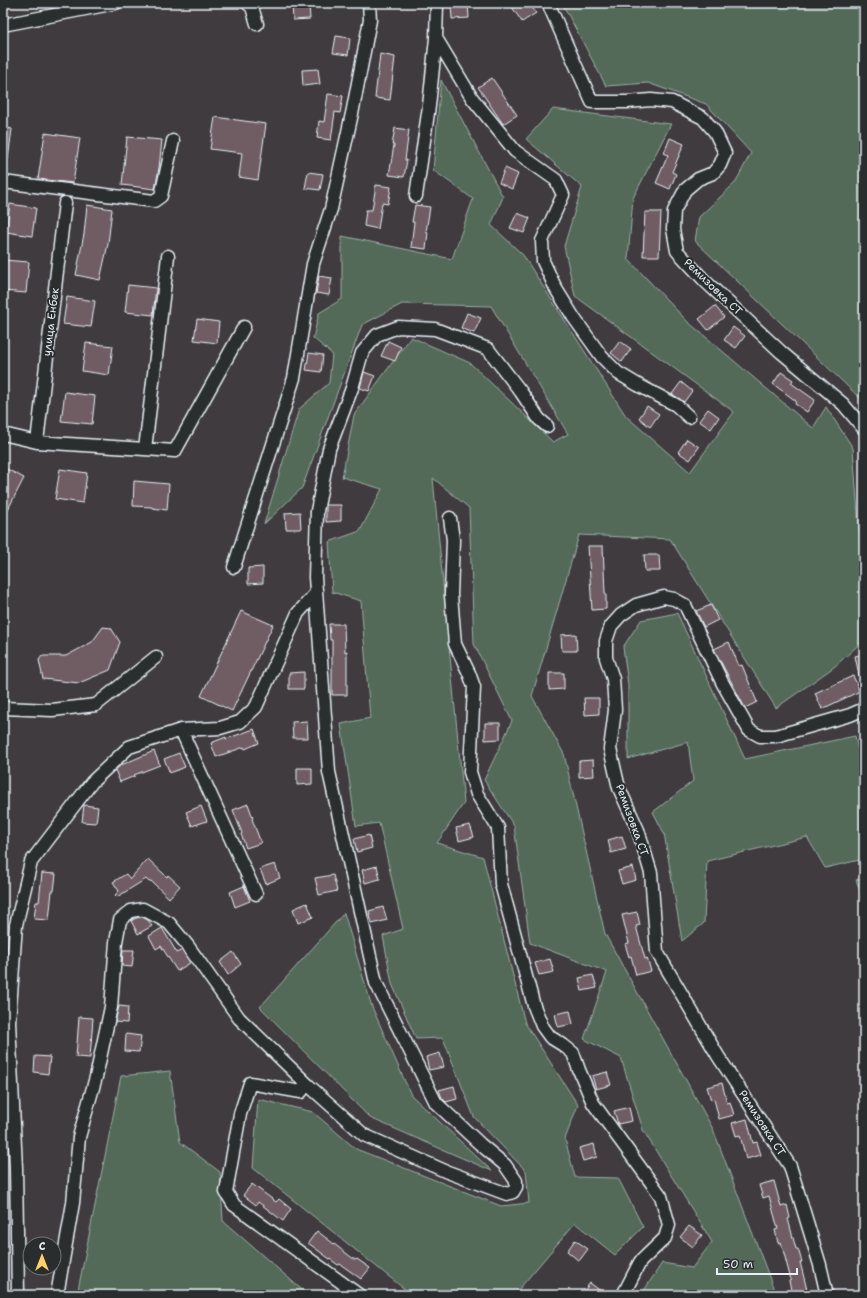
<svg xmlns="http://www.w3.org/2000/svg" width="867" height="1298" viewBox="0 0 867 1298" font-family="'Shantell Sans',sans-serif">
	<style>
		.green { fill: #536b58; stroke: #9eaea8 }
		.building { fill: #6f5d64; stroke: #e8f1f8 }
		.lines { fill: none; stroke-linecap: round; stroke-linejoin: round }
		.minor-casing { stroke: #e8f1f8; stroke-width: 15 }
		.minor { stroke: #2a2d2e; stroke-width: 12 }
		.labels { text-anchor: middle; dominant-baseline: central; stroke-width: 4; stroke-linejoin: round; paint-order: stroke }
		.street-label { font-size: 11px; fill: #e8f1f8; stroke: #2a2d2e }
	</style>
	<rect width="100%" height="100%" fill="#3f3b3e"/>
	<filter id="ink" filterUnits="userSpaceOnUse"><feTurbulence type="fractalNoise" baseFrequency=".025" numOctaves="2"/><feDisplacementMap in="SourceGraphic" scale="8" xChannelSelector="R" yChannelSelector="G"/><feConvolveMatrix kernelMatrix="1 2 1 2 8 2 1 2 1" color-interpolation-filters="sRGB"/></filter>
	<g filter="url(#ink)">
		<!-- green -->
		<path class="green" d="M562,3h302v399l-169,-161 4,-24 36,-34 16,-30 -45,-49 -58,-21 -42,3z
			M441,80l62,117 -12,28 32,30 103,161 64,56 44,-60 -159,-116 -11,-50 18,-59 -56,-48 27,-30 118,15 -38,74 -5,61 59,62 126,107 13,-21 27,41 7,93 4,18v81l-30,27 -58,41 -106,-169 -91,-4 -47,161 32,58 41,180 108,195 63,166h-135l21,-32 30,5 20,-26 -69,-112 -22,-72 -37,-19 23,-67 -77,-29 -16,-117 -30,-46 28,-59 -38,-77 -5,-136 -36,-30 31,325 -27,40 46,14 42,166 53,82 -13,34 10,38 43,1 25,49 -28,28 -40,-32 -61,72h-102l-159,-127 5,-69 55,13 43,37 145,57 28,-3 -3,-32 -52,-54 -31,-79 -27,1 -24,-55 -9,-48 20,-7 -24,-106 -23,3 -15,-102 29,-6 -9,-117 -29,-9 -3,-50 31,-11 22,-42 -40,-12 12,-62 57,-78 59,26 83,79 15,-8 -77,-128 -89,-2 -40,21 -60,163 -38,36 35,-115 30,-26 3,-29 -19,-16 6,-25 23,-14v-63l110,23 21,-60 -40,-29z
			M677,613l68,146 110,-23 9,40v83l-39,9 -18,-31 -100,24 -3,62 -22,18 -18,-108 -11,-21 40,-31 -5,-39 -60,17v-74l-5,-38 18,-27z
			M864,877v23l-8,-20z
			M344,913l28,94 39,88 81,76 -122,-53 -110,-111z
			M170,1071l10,71 40,30 3,49 85,74h-231l44,-219z"/>
		<!-- building -->
		<path class="building" d="M468,3l1,15 -17,1 -1,-15z
			M518,3h11l7,10 -14,9 -10,-15z
			M309,4l1,15 -17,1 -1,-15z
			M336,36l14,2 -2,17 -15,-2z
			M380,54l15,3 -5,43 -15,-2z
			M318,69l2,15 -17,2 -1,-16z
			M492,78l25,37 -14,9 -25,-37z
			M328,94l15,2 -3,17 -5,-1 -4,28 -14,-2 2,-17 5,1z
			M215,117l51,7 -8,56 -19,-3 3,-24 -32,-4z
			M3,127l9,2 -4,30 -5,-1z
			M395,128l14,2 -4,30h2l-3,17 -15,-2 5,-30h-2z
			M45,133l35,5 -7,45 -35,-4z
			M127,137l35,3 -3,28 -4,21 -33,-4z
			M670,138l14,6 -12,28 4,2 -6,15 -14,-6 12,-28 -4,-2z
			M505,168l13,6 -6,15 -13,-6z
			M308,172l15,2 -3,16 -15,-2z
			M376,185l15,2 -3,17 -6,-1 -4,26 -14,-3 2,-16h6z
			M10,204l26,4 -4,28 -26,-4z
			M87,205l25,4 -4,35 -8,36 -24,-5 8,-41z
			M415,205l15,2 -4,25h2l-2,17 -15,-2 3,-25h-2z
			M645,212h16l-2,44h-16z
			M517,213l13,5 -6,15 -14,-5z
			M3,260l26,2 -3,31 -23,-2z
			M319,276l13,2 -3,17 -13,-2z
			M128,285l28,3 -3,27 -28,-3z
			M67,297l28,4 -4,26 -28,-3z
			M715,306l9,11 -16,13 -9,-11z
			M467,313l14,5 -7,15 -13,-5z
			M197,319l22,3 -2,21 -23,-3z
			M733,327l12,9 -9,12 -12,-8z
			M388,341l13,6 -6,14 -14,-5z
			M620,341l11,8 -9,13 -11,-9z
			M86,343l27,3 -4,29 -27,-4z
			M309,353l14,2 -2,17 -15,-2z
			M364,372l11,4 -6,15 -9,-3z
			M781,372l12,8 -2,3 24,17 -8,12 -12,-8 1,-3 -23,-17z
			M681,382l11,9 -8,11 -12,-8z
			M65,392l30,4 -3,28 -31,-3z
			M647,406l12,8 -9,13 -11,-9z
			M708,409l11,8 -8,12 -12,-8z
			M687,439l12,8 -9,13 -12,-8z
			M3,467l21,11 -21,41z
			M60,469l27,4 -4,30 -28,-4z
			M134,481l35,3 -2,26 -15,-2v-1l-19,-1z
			M326,505h15v16l-15,1z
			M300,512l1,17h-15l-1,-16z
			M588,546h15l2,47h1v16l-14,1z
			M644,555h15l1,16h-15z
			M263,567v16l-15,1v-16z
			M711,605l7,15 -14,7 -8,-16z
			M241,611l32,14 -41,86 -31,-15z
			M329,624h15l1,28 2,-1v44h-15v-55h-2z
			M103,627l8,1 9,14 -10,28 -31,13 -36,-4 -4,-19 3,-4h24l26,-14z
			M576,634l1,17h-15l-1,-16z
			M729,642l10,24 3,-1 15,37 -12,6 -31,-59z
			M864,654v26h-4l-5,-24z
			M304,672v17h-15v-16z
			M549,673h15v16l-15,1z
			M853,676l7,15 -38,18 -7,-16z
			M584,698h15v16l-14,1z
			M307,721l1,17h-15l-1,-16z
			M485,723h15v16l-15,1z
			M254,729l5,14 -14,6 -1,-2 -28,10 -5,-14 15,-6v2z
			M154,751l6,14 -26,10 1,1 -15,6 -5,-12 6,-5z
			M179,753l6,14 -15,6 -6,-14z
			M593,760l1,16 -15,1v-16z
			M297,768h15v16l-15,1z
			M248,804l5,14 -1,1 9,24 -15,5 -5,-14 1,-1 -9,-23z
			M84,805l14,2 -2,16 -14,-1z
			M201,806l6,15 -15,5 -6,-14z
			M470,825l4,12 -15,4 -3,-13z
			M369,835l3,13 -15,4 -3,-13z
			M622,836l4,13 -15,4 -3,-13z
			M148,859l19,18 1,-2 12,11 -11,12 -18,-17 -2,1 -3,-3 -29,18 -2,-2 4,-4 -6,-9 13,-8 4,5z
			M275,864l5,14 -14,6 -6,-15z
			M377,866l3,13 -15,4 -3,-13z
			M633,867l3,13 -14,4 -4,-13z
			M42,873l14,1 -2,17h-2l-3,29 -15,-1 2,-17h3z
			M333,875l4,16 -18,4 -4,-17z
			M244,886l6,15 -15,6 -5,-15z
			M307,903l6,14 -15,6 -5,-14z
			M383,907l4,13 -15,4 -3,-13z
			M637,912l3,13 -4,1 9,33 2,-1 4,13 -15,4 -5,-19 -2,1 -4,-13 4,-1 -7,-28z
			M142,917l6,3 4,6 -14,8 -7,-13 5,-3z
			M162,928l15,25 5,-3 8,13 -13,8 -16,-25 -5,3 -7,-13z
			M123,950h11l-2,17 -10,-1z
			M233,952l8,12 -13,11 -8,-13z
			M550,959l4,13 -15,3 -4,-12z
			M593,975l4,13 -15,3 -3,-13z
			M119,1006l9,1 -1,16 -12,-1z
			M570,1011l3,13 -15,3 -3,-13z
			M79,1017l14,1 -3,40 -14,-1z
			M126,1034l15,2 -2,16 -14,-1z
			M440,1053l4,14 -15,3 -3,-13z
			M35,1056l15,1 -2,17 -14,-2z
			M607,1072l4,13 -15,4 -4,-13z
			M722,1083l5,20 3,-1 4,13 -15,4 -5,-20 -3,1 -4,-13z
			M454,1086l3,13 -11,3 -4,-4 -3,-8z
			M629,1107l3,14 -14,3 -4,-13z
			M747,1119l6,24 4,-1 4,13 -15,4 -6,-24 -4,1 -4,-13z
			M594,1144l3,13 -14,4 -4,-13z
			M774,1181l7,26 6,-2 3,13 -2,1 8,30h2l4,13h-2l7,28 -15,4 -3,-13 2,-1 -10,-38 -3,1 -3,-13 3,-1 -9,-33 -6,2 -4,-13z
			M252,1184l24,18 3,-3 12,10 -8,12 -25,-19 -2,3 -13,-10z
			M689,1226l13,9 -9,12 -13,-10z
			M317,1231l38,29 2,-1 13,9 -9,11 -21,-15 -2,1 -30,-22z
			M575,1240l13,9 -9,12 -12,-10z
			M590,1283l16,12h-25z"/>
		<g class="lines">
			<!-- minor casing -->
			<g class="minor-casing">
				<path id="minor" d="M247,3l5,4 5,17
					M437,3l-1,35 36,60 43,53 41,29 7,15 -21,46 1,20 13,28 18,29 28,39 16,16 20,12 38,20 13,12
					M548,3l44,99h35l24,-2 21,2 31,16 12,14 10,21 -5,12 -7,8 -15,6 -13,11 -11,21 -1,18 4,22 28,30 76,71 62,52 21,25
					M3,25l113,-22
					M3,182l151,19 7,-5 12,-55
					M416,196l13,-90 7,-68
					M3,434l34,8 138,9 69,-124
					M37,442l28,-239
					M145,449l23,-193
					M450,518l3,22 -2,55 4,49 14,29 5,14 -4,85 7,22 21,34 3,56 33,122 8,20 8,11 13,8 10,8 6,17 14,33 68,93 8,29 -4,13 -25,24 -17,33
					M234,567l60,-189 19,-114 18,-55 22,-100 17,-89 -1,-17
					M3,708l49,2 44,-5 60,-48
					M181,730l75,164
					M307,1084l-6,8 -51,-9 -10,31 -14,78 8,13 125,90
					M18,1295l-2,-127 -7,-146 7,-97 15,-63 61,-80 37,-35 52,-17 39,-2 20,-6 16,-15 42,-94 18,-20
					M57,1295l16,-92 6,-66 17,-60 15,-70 5,-65 4,-22 11,-9 12,-2 26,14 19,23 51,72 68,66 57,51 81,36 62,23 6,-2 3,-5v-6l-11,-16 -25,-21 -44,-41 -60,-120 -47,-211 -14,-195 2,-66 12,-62 23,-61 10,-35 15,-18 21,-8 37,2 53,20 33,43 18,27 8,7
					M827,1295l-7,-30 -30,-99 -72,-110 -61,-104 -6,-79 -13,-43 -19,-42 -9,-39 5,-39 -2,-31 -7,-21v-17l5,-15 10,-11 15,-10 28,-8 10,2 11,6 37,77 27,48 11,6h16l74,-21 14,-6"/>
			</g>
			<!-- minor -->
			<use href="#minor" class="minor"/>
		</g>
	</g>
	<g class="labels">
		<!-- street labels -->
		<g class="street-label">
			<text transform="translate(713 287) rotate(44)">Ремизовка СТ</text>
			<text transform="translate(51 322) rotate(-83)">улица Енбек</text>
			<text transform="translate(632 820) rotate(70)">Ремизовка СТ</text>
			<text transform="translate(762 1123) rotate(57)">Ремизовка СТ</text>
		</g>
	</g>
	<!-- margin -->
	<rect width="867" height="1298" fill="none" stroke="#2a2d2e" stroke-width="16"/>
	<rect x="8" y="8" width="851" height="1282" fill="none" stroke="#e8f1f8" stroke-width="1.5" filter="url(#ink)"/>
	<!-- north arrow -->
	<g transform="translate(42 1256)"><circle r="19" fill="#2a2d2e" stroke="#767b7f"/>
	<path d="M0-3L7 15L0 10L-7 15Z" fill="#ffd166"/>
	<text y="-6" font-size="11" font-weight="bold" text-anchor="middle" fill="#e8f1f8">С</text>
	</g>
	<!-- scale -->
	<path d="M717 1268v6h80v-6" fill="none" stroke="#e8f1f8" stroke-width="2"/>
	<text x="723" y="1268" font-size="12" fill="#e8f1f8" stroke="#2a2d2e" stroke-width="3" paint-order="stroke">50 m</text>
</svg>
